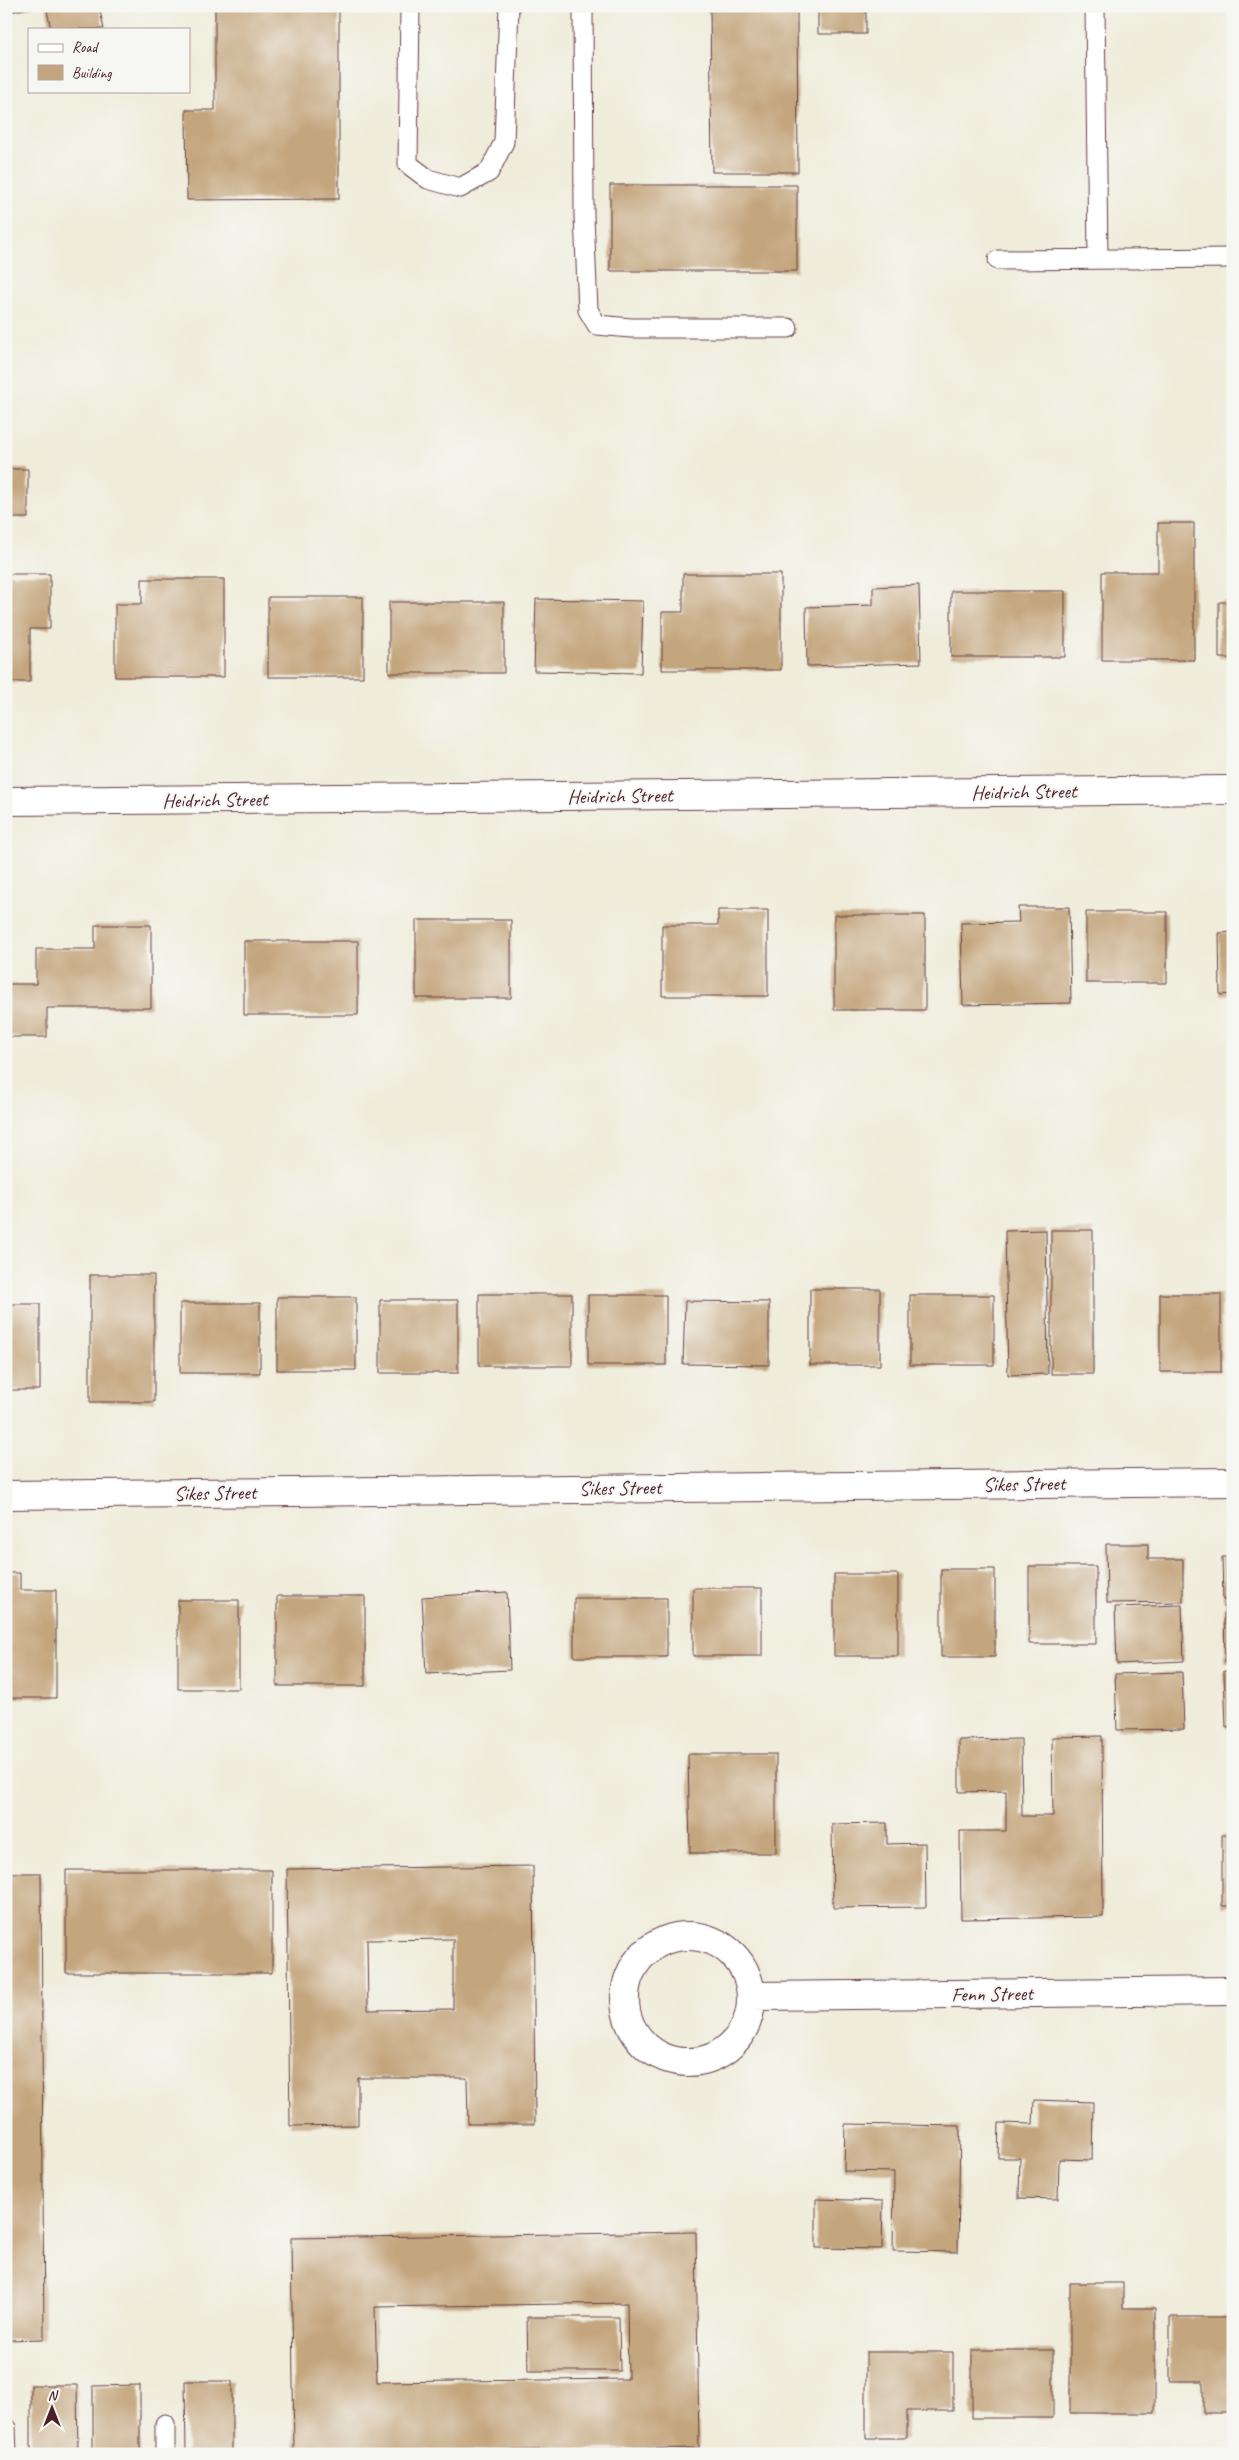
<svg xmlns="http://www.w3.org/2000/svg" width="1239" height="2460" viewBox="0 0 1239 2460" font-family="Caveat,sans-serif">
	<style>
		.building { fill: #c4a67e; fill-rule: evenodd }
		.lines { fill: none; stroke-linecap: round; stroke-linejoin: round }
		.lane-casing { stroke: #633e45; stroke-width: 21 }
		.street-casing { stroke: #633e45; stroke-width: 30 }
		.lane { stroke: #fff; stroke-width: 19 }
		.street { stroke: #fff; stroke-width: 28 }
		.labels { text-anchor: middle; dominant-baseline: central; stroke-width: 4; stroke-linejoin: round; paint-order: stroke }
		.street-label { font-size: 20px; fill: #4a1f2b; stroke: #f6f6f2 }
	</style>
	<rect width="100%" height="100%" fill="#f6f6f2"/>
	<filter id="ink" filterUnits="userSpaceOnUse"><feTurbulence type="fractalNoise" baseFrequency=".02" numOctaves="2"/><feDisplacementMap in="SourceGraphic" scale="10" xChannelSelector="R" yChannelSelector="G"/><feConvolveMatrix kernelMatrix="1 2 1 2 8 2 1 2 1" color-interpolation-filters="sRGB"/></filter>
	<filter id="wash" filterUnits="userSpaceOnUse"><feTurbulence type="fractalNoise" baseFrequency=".0096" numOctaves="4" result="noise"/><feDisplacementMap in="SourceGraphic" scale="20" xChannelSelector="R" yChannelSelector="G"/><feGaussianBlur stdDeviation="1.12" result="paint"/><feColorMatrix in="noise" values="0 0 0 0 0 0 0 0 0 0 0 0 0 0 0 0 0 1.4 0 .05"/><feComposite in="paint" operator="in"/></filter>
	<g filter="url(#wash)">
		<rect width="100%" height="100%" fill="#efecda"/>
		<g id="blocks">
			<!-- building -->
			<path class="building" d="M6,6h27v1l-27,6z
				M46,6h53l5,23h-53z
				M215,6h124v193l-152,1 -1,-90h29z
				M710,6h87l1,166h-86z
				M818,6h48v28h-48z
				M610,185h187v86h-187z
				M6,469h22v49h-22z
				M1158,523h36v137h-92v-88h56z
				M6,574h44v55h-20v53h-24z
				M683,574h98v96h-119v-58h21z
				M142,579h82v98h-109v-73h27z
				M919,585l2,78 -114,3 -1,-59 67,-2v-18z
				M951,591h114v66h-114z
				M268,597h95v80h-95z
				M536,599l107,2 -2,72 -107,-2z
				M389,602h115v71h-115z
				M1219,602h14v56h-14z
				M1018,907h51l2,96 -108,2 -2,-82 58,-1z
				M718,910h50v86h-106v-71h56z
				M1086,912h81v71h-81z
				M834,915h91v95h-91z
				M416,920h95v78h-95z
				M95,925h56v83h-104v29h-41v-53h30v-35h59z
				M1233,932v62l-13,1 -1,-62z
				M244,941h114v74h-114z
				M1046,1230l2,144 -40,1 -3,-144z
				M1051,1230h42v144h-42z
				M90,1275h64v127h-64z
				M810,1289h70v76h-70z
				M479,1294h93v72h-93z
				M1160,1294h61v78h-61z
				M588,1295h78v70h-78z
				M910,1295h84v70h-84z
				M277,1297h79v73h-79z
				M380,1300h78v73h-78z
				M685,1301l84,1v63l-86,-1z
				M180,1303h80v70h-80z
				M6,1304h34v86h-34z
				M1106,1544h42v15h35v43l-76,1z
				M1222,1557h11v43h-10z
				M1029,1566h67v78h-67z
				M941,1569h54v88h-54z
				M6,1573h14v17h36v108h-50z
				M834,1574h64v82h-64z
				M693,1588h69v68h-69z
				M507,1592l3,78 -84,4 -4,-77z
				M277,1596h88v90h-88z
				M574,1598h93v59h-93z
				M178,1600h61v89h-61z
				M1182,1605l2,56 -67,3 -2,-57z
				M1224,1606h9v57h-8z
				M1224,1671h9v56l-7,1z
				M1182,1672l2,57 -67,1 -2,-56z
				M1102,1736l1,181 -142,2 -1,-88h46v-40l-47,1v-52l62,-1 1,77h31l-1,-79z
				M688,1754h88v99h-86z
				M887,1823v21l38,-1 1,64 -93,1 -1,-84z
				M1222,1835h11v71h-11z
				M533,1866l2,258h-67l-1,-46h-109v47l-68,1 -3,-257zM453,1939v70l-85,1 -1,-70z
				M66,1870h206v103h-206z
				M6,1873h35l3,466 -38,1z
				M1034,2100l59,2 -1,58 -33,-1 -1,40 -39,-1 1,-40h-22l1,-35 34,1z
				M845,2124l115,2 -2,126 -65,-1 1,-79 -50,-1z
				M816,2199l67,2 -1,48 -66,-1z
				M696,2232l3,216 -405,5 -3,-215zM627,2303l1,76 -251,3 -2,-75z
				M1070,2283h53v25h32v105h-85z
				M527,2317h92l1,54h-92z
				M1170,2317h63v96h-30v-32h-33z
				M972,2350h81v68h-81z
				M866,2352h87v59h-46v27h-41z
				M185,2381h47v73h-46z
				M31,2385h46l1,69h-47z
				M140,2385v69h-47v-68z"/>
		</g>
	</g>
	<g filter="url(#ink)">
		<use href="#blocks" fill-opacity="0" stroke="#633e45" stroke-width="1"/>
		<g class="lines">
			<!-- lane casing -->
			<g class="lane-casing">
				<path id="lane" d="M410,6l-2,158 20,15 32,9 29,-16 15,-30 5,-136
					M583,6l1,210 4,94 9,15 34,3h157
					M1095,6l3,253
					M998,260l235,-2
					M165,2424v30
					M6,2428l1,26"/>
			</g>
			<!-- street casing -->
			<g class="street-casing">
				<path id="street" d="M6,801l1227,-11
					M6,1495l1227,-13
					M625 1999a63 63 0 1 1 126 0a63 63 0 1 1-126 0Z
					M752,1996l481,-5"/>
			</g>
			<!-- lane -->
			<use href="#lane" class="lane"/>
			<!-- street -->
			<use href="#street" class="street"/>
		</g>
	</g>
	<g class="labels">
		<!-- street labels -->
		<g class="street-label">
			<text transform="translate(1024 792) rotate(-1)">Heidrich Street</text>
			<text transform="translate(620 796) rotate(-1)">Heidrich Street</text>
			<text transform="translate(215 800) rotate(-1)">Heidrich Street</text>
			<text transform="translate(1024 1484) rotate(-1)">Sikes Street</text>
			<text transform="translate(620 1488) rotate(-1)">Sikes Street</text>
			<text transform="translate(215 1493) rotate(-1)">Sikes Street</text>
			<text transform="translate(992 1994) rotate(-1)">Fenn Street</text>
		</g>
	</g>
	<!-- margin -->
	<rect width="1239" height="2460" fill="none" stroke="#f6f6f2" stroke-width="25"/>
	<!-- legend -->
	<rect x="28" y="28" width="162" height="65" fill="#f6f6f2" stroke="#b1a0a2"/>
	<rect x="38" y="44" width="25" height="8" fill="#ffffff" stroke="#b1a0a2"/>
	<text x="72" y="52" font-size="15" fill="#4a1f2b">Road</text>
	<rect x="38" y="65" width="25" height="15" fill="#c4a67e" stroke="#b1a0a2"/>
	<text x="72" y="78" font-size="15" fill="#4a1f2b">Building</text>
	<!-- north arrow -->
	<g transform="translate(52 2408)" stroke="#f6f6f2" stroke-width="4" paint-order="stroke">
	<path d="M0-4L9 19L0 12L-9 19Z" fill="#4a1f2b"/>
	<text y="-8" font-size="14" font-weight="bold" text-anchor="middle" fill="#4a1f2b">N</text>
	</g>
</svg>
